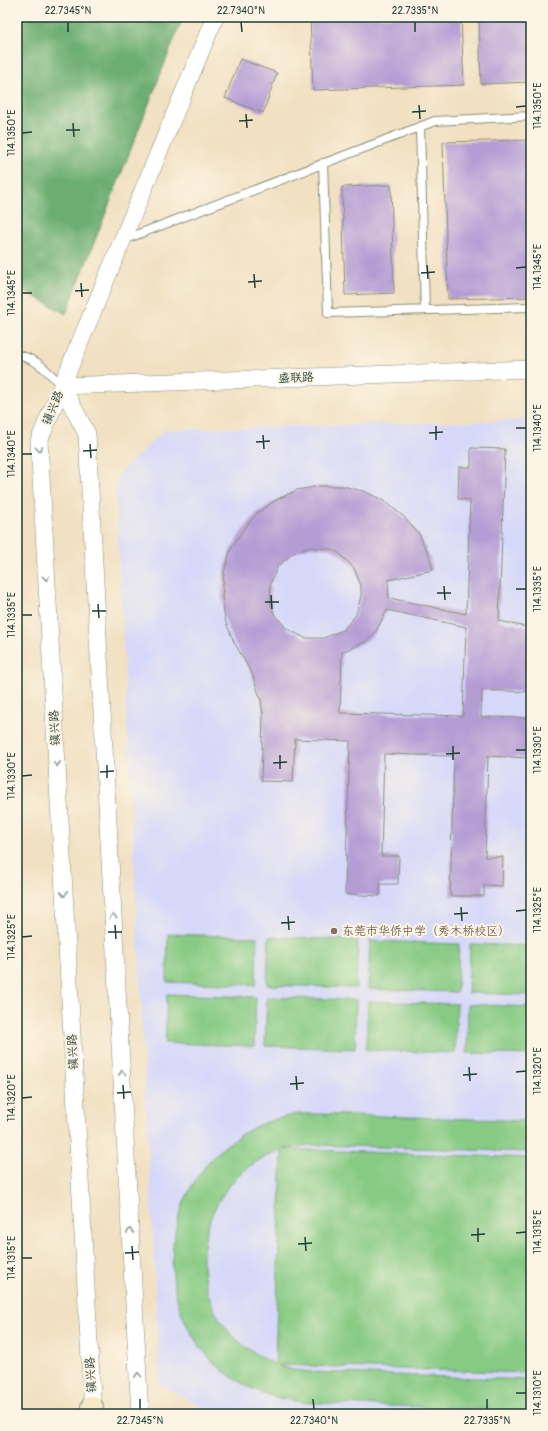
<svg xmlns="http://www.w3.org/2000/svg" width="548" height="1431" viewBox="0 0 548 1431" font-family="Pangolin,'LXGW WenKai TC',sans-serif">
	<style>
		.built { fill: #d5d8f9 }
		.green { fill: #86ca83; stroke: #52845c; fill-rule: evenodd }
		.forest { fill: #6cae71; stroke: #467652 }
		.building { fill: #b49dd4; fill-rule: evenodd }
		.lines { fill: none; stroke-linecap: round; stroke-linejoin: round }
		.lane-casing { stroke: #888e7a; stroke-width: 10 }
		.street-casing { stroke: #888e7a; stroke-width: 18 }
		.secondary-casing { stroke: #888e7a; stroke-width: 24 }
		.lane { stroke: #fff; stroke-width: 8 }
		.street { stroke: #fff; stroke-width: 17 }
		.secondary { stroke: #f6e9c3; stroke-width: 22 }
		.oneway { stroke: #8f9e9a }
		.ticks { fill: none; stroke: #1f3d34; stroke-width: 1.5 }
		.education-dot { fill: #8d6e63; stroke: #fcf5e5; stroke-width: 1.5 }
		.labels { text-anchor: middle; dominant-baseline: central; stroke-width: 4; stroke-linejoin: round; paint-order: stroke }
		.street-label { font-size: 12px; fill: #1f3d34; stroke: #fcf5e5 }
		.education-label { font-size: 12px; fill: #785e54; stroke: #fcf5e5; text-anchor: start }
		.neatline { fill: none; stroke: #1f3d34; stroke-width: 1.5 }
		.ticks-label { font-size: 10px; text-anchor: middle; fill: #1f3d34 }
	</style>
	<rect width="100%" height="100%" fill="#fcf5e5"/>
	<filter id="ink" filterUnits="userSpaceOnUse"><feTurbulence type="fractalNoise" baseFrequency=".025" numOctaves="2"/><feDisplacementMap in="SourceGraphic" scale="8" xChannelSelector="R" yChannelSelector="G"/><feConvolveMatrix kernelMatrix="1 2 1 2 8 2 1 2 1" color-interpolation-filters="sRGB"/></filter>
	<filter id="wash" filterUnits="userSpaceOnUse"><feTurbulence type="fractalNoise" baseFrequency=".012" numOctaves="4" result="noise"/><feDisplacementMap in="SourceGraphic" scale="16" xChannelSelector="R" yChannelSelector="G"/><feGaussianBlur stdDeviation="0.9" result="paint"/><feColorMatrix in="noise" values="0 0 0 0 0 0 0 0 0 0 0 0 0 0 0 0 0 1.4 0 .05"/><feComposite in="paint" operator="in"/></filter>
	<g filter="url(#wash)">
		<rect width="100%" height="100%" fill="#f1e0c1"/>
		<!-- built -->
		<path class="built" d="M531,420v994h-316l-55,-30 -45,-906 49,-48z"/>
		<!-- green -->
		<path class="green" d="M168,934l89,3 -1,48 -89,-3z
			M269,937l89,3 -2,48 -89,-3z
			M370,941l89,3 -2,48 -89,-3z
			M470,944l61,2v49l-63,-2z
			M167,994l89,3 -2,49 -89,-3z
			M267,997l89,3 -1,49 -90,-3z
			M368,1001l89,3 -2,49 -89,-3z
			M468,1004l63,3v48l-64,-2z
			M297,1114h22l212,7v31l-212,-7 -18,1 -17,3 247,9v215l-254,-8 16,5 19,2 219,8v31l-222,-8c-23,-3 -45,-7 -66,-19 -100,-56 -91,-204 8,-255 14,-8 30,-11 46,-15zM282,1150l-7,214c-17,-8 -32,-17 -45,-31 -53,-60 -24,-160 52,-183z"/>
		<!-- forest -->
		<path class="forest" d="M17,17h166l-117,297 -49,-27z"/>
		<g id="blocks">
			<!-- building -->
			<path class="building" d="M310,17h151l3,68 -151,5z
				M479,17h52v65l-50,2z
				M240,59l37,14 -14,40 -38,-15z
				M531,140v157l-83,2 -5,-157z
				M391,185l3,108 -49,2 -3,-108z
				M471,448l34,1 -6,172 32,7v64l-49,-2 -1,27 50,1v40l-43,-2 -3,101h18l-1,29 -18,-1v11h-34l4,-140 -70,-2 -3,102h18l-1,28h-18v12l-35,-2 5,-153 -55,-2 -2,43 -32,-1 2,-67 -2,-14 -9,-26 -18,-32 -9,-22 -3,-23 2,-24 6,-22 12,-20 15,-18 19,-13 21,-10 23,-4h23l23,6 20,10 18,15 15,17 10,21 4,15 -45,10 1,18 77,16 4,-114 -12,-1 1,-32h12zM311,547l20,2 9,5 14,14 7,18v10l-5,19 -13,15 -19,8h-19l-18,-9 -13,-15 -3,-10 -1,-20 8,-18 15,-13zM387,610l79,17 -3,89 -123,-3 2,-61 23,-10 10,-9z"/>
		</g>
	</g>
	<g filter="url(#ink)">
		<use href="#blocks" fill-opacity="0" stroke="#888e7a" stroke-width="1"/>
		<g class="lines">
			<!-- lane casing -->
			<g class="lane-casing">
				<path id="lane" d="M420,127l5,183
					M323,163l5,150 203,-6
					M123,240l312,-119 96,-5
					M17,355c21,4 30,16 45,31"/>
			</g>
			<!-- street casing -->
			<g class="street-casing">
				<path id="street" d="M62,386l25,48 53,980
					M62,386l469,-17
					M93,1414l-54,-973 176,-424"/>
			</g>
			<!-- secondary casing -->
			<g class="secondary-casing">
				<path id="secondary" d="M91,1414l1,-7"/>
			</g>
			<!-- lane -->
			<use href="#lane" class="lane"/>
			<!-- street -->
			<use href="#street" class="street"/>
			<!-- secondary -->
			<use href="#secondary" class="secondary"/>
		</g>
		<!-- one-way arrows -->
		<defs><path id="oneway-chevron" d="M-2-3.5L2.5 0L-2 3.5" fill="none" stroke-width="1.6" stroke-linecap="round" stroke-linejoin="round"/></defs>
		<g class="oneway">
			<use href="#oneway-chevron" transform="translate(39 449) rotate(87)"/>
			<use href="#oneway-chevron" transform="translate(46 578) rotate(87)"/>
			<use href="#oneway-chevron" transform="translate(57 764) rotate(87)"/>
			<use href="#oneway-chevron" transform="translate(64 894) rotate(87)"/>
			<use href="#oneway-chevron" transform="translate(113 916) rotate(-93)"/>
			<use href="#oneway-chevron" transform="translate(122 1073) rotate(-93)"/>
			<use href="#oneway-chevron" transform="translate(130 1231) rotate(-93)"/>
			<use href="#oneway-chevron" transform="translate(138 1375) rotate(-93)"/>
		</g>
	</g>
	<!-- ticks -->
	<path class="ticks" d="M68,22v10M241,22l1,10M415,22v10M419,105l1,14M516,107l10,-1M412,112l14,-1M246,114l1,14M239,121l14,-1M73,123l1,14M66,130h14M22,133l10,-1M427,265l1,14M516,268l10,-1M421,273l14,-1M254,274l1,14M248,282l14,-1M81,283l1,14M75,291l14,-1M22,293h10M436,426v14M516,428h10M429,433l14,-1M263,435l1,14M256,442l14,-1M90,444l1,14M83,451l14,-1M22,454h10M444,586l1,14M516,589h10M437,593h14M271,595l1,14M265,602h14M98,604l1,14M92,611h14M22,615h10M453,746v14M516,750h10M446,754l14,-1M280,755v14M273,763l14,-1M107,765v13M100,772l14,-1M22,776l10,-1M461,907l1,14M516,911l10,-1M454,914l14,-1M288,916l1,14M281,923l14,-1M115,925l1,14M108,932h14M22,937l10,-1M469,1067l1,14M516,1072l10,-1M463,1075l14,-1M296,1076l1,14M290,1084l14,-1M123,1085l1,14M117,1093l14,-1M22,1098l10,-1M478,1228v14M516,1233l10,-1M471,1235l14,-1M305,1237l1,14M298,1244l14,-1M132,1246l1,14M125,1253l14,-1M22,1258h10M516,1393h10M140,1399v10M313,1399l1,10M487,1399v10"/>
	<!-- markers -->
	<circle class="education-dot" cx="334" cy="931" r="4"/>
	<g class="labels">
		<!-- street labels -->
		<g class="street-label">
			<text transform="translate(296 378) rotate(-2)">盛联路</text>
			<text transform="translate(53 408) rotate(-67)">镇兴路</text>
			<text transform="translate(55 728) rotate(-93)">镇兴路</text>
			<text transform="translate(73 1052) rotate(-93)">镇兴路</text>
			<text transform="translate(91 1375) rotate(-93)">镇兴路</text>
		</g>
		<!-- education labels -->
		<g class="education-label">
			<text x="342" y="931">东莞市华侨中学（秀木桥校区）</text>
		</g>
	</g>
	<!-- margin -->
	<rect width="548" height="1431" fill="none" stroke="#fcf5e5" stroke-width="44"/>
	<rect x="22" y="22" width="504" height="1387" class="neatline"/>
	<g class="ticks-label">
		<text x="68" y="14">22.7345°N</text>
		<text x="241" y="14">22.7340°N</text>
		<text x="415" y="14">22.7335°N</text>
		<text transform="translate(537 106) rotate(-90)" y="4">114.1350°E</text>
		<text transform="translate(11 133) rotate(-90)" y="4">114.1350°E</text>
		<text transform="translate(537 267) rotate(-90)" y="4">114.1345°E</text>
		<text transform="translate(11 293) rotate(-90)" y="4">114.1345°E</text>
		<text transform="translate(537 428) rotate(-90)" y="4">114.1340°E</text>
		<text transform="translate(11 454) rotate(-90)" y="4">114.1340°E</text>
		<text transform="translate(537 589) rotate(-90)" y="4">114.1335°E</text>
		<text transform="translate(11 615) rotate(-90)" y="4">114.1335°E</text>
		<text transform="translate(537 750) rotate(-90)" y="4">114.1330°E</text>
		<text transform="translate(11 776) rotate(-90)" y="4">114.1330°E</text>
		<text transform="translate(537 910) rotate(-90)" y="4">114.1325°E</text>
		<text transform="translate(11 937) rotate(-90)" y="4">114.1325°E</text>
		<text transform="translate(537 1071) rotate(-90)" y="4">114.1320°E</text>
		<text transform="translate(11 1098) rotate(-90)" y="4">114.1320°E</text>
		<text transform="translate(537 1232) rotate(-90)" y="4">114.1315°E</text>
		<text transform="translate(11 1258) rotate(-90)" y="4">114.1315°E</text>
		<text transform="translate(537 1393) rotate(-90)" y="4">114.1310°E</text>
		<text x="140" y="1424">22.7345°N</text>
		<text x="314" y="1424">22.7340°N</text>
		<text x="487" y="1424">22.7335°N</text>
	</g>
</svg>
